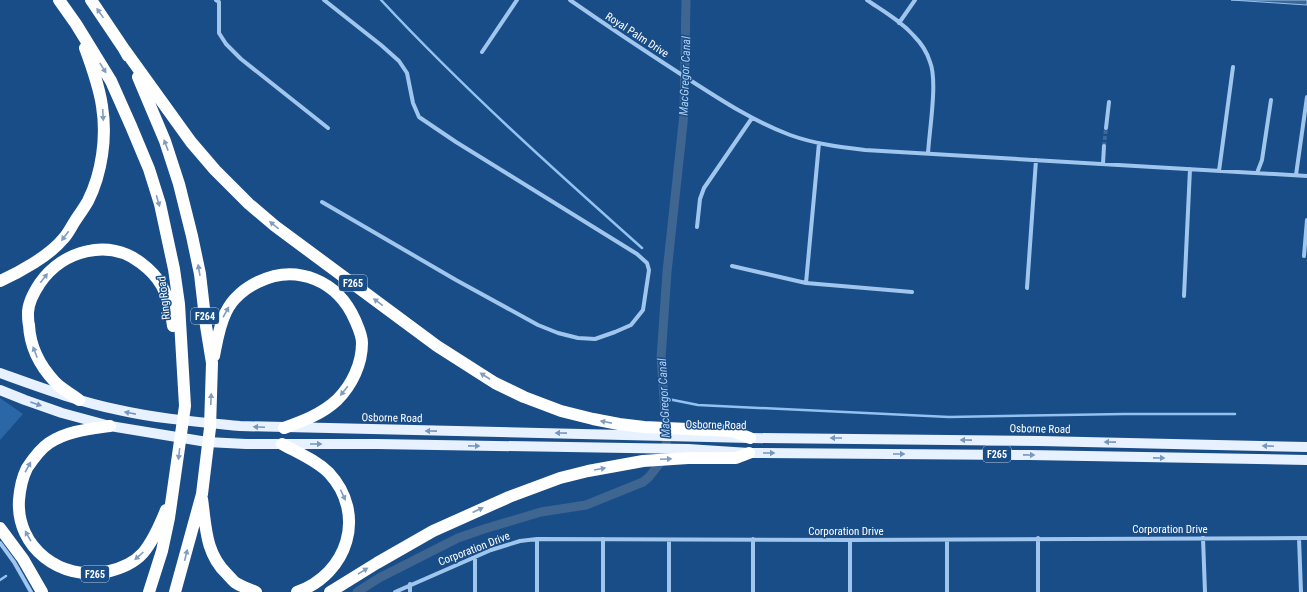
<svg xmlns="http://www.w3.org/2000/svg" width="1307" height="592" viewBox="0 0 1307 592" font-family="'Roboto Condensed',sans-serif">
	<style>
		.green { fill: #2b67a6 }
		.water { fill: #3f6591; stroke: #93c1f0 }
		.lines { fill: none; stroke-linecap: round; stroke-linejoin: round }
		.stream { stroke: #93c1f0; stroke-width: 2.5 }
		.canal { stroke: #3f6591; stroke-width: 9 }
		.street-tunnel { stroke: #3c689a; stroke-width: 4; stroke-dasharray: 4 2; stroke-linecap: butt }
		.street { stroke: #a1c6ed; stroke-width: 4 }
		.primary { stroke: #e7f1ff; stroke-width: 10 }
		.highway { stroke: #fff; stroke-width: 12 }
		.oneway { fill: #809dbe }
		.oneway2 { fill: #7697be }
		.labels { text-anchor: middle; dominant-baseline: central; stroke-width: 3; stroke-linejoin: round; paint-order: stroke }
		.shield { fill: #194d88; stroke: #bacadb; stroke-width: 1 }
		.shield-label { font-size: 10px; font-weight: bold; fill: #fff }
		.street-label { font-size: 11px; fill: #fff; stroke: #194d88 }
		.water-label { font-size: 12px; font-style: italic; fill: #acd0f4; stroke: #194d88 }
	</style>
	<rect width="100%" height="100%" fill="#194d88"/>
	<!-- green -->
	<path class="green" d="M0,398l23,16 -23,26z"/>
	<!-- water -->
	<path class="water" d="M1231,0h76v5z"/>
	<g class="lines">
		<!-- stream -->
		<path class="stream" d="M381,0c82,88 171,168 261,248
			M663,398l35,7 251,12 175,-3h111
			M0,580l6,-4"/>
		<!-- canal -->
		<path class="canal" d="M357,592l22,-14 79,-40 26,-9 57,-17 45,-7 57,-23 6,-5 11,-14 4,-8 3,-17 -6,-80 6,-86 17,-158 2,-114"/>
		<!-- street-tunnel -->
		<path class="street-tunnel" d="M1104,146l2,-18"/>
		<!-- street -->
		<path class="street" d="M216,0l3,2v31l7,11 15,15 87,69
			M570,0c36,25 72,49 109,73 36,23 71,47 111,62 25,9 50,12 75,15l442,26
			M867,0c16,11 34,21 47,36 7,7 13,16 16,26 8,19 -1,70 -2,92
			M899,23l16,-23
			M482,52l35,-52
			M1106,128l3,-26
			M1103,164l1,-18
			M1219,171l14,-104
			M1257,173l5,-13 9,-60
			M1296,175l11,-78
			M322,202l134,78 82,45 20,8 20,5 17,1 20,-7 16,-7 12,-15 6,-40 -2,-7 -10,-9 -181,-112 -37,-25 -6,-14 -6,-30 -8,-12 -18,-16 -57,-45
			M697,227l3,-28 4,-11 48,-70
			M1304,256l3,-36
			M732,266l74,17 106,9
			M806,283l13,-140
			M1027,288l9,-128
			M1184,296l6,-127
			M1038,538v54
			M1203,538l2,54
			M1299,538l2,54
			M537,539v53
			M603,539v53
			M669,540v52
			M850,540v52
			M947,540v52
			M0,543l14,19 17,30
			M410,584v8
			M395,592l96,-42 29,-9 17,-2 313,1 457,-2
			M475,592v-35
			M753,592v-53"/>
		<!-- primary -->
		<path class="primary" d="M0,373c39,14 79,29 119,37 40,9 80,12 121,16l510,12 290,3 267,6
			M0,390l25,10 37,13 48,13 97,16 39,2h131l311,5 61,4 280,2 278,5"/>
		<!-- highway -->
		<path class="highway" d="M59,0l17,24 35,57 20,45 18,43 11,35 14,65 5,35 6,102 -16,112 -7,33 -13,41
			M91,0l33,49 4,7
			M124,49l67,93 24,28 34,34 26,22 162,120 58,37 29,14 37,14 32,8 26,5 25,3 88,4 18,7
			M138,77l27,64 14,43 13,52 8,38 6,52 6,37 -2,65 -8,66 -27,98
			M0,281c20,-9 49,-25 63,-42 5,-5 8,-12 12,-18 4,-6 9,-13 13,-20 14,-28 19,-64 14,-95 -3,-20 -10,-39 -17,-58
			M214,356c3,-15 5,-30 12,-44 6,-13 19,-24 32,-30 39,-19 80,-1 97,38 3,7 7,15 7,23 0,21 -10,42 -25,57 -15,14 -34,21 -53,28
			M79,400c-7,-6 -18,-11 -24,-18 -15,-16 -25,-35 -26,-57 -1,-3 -1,-8 -1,-12 0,-11 6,-21 12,-30 23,-33 69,-45 101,-20 8,6 16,14 21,23 7,13 9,26 11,40
			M110,426c-21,3 -43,5 -61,17 -9,6 -16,16 -22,25 -5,10 -7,20 -8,32 -3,48 42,81 87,72 14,-3 27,-8 37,-19 10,-12 17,-28 23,-43
			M282,444c16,9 34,16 47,29 38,41 19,101 -32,119
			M202,499c4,27 3,54 25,75 3,3 6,7 9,9 6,4 14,6 20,9
			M0,528l23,31 19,33
			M330,592l47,-29 56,-32 76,-34 51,-19 28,-7 55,-10 45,-3h48l13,-5"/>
	</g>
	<!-- one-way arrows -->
	<defs><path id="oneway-solid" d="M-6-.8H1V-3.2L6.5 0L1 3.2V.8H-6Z"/></defs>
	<g class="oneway">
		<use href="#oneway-solid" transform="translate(100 13) rotate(-125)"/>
		<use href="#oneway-solid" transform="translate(103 68) rotate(58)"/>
		<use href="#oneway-solid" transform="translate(103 115) rotate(87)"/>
		<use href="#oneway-solid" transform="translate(166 145) rotate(-110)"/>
		<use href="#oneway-solid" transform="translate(158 201) rotate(74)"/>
		<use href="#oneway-solid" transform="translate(274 225) rotate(-141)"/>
		<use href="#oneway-solid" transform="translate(65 236) rotate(127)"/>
		<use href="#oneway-solid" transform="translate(199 270) rotate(-100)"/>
		<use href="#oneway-solid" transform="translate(44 278) rotate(-52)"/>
		<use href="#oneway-solid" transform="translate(378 302) rotate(-144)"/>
		<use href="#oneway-solid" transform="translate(226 312) rotate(-61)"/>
		<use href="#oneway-solid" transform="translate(35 352) rotate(-111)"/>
		<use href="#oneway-solid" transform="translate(485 376) rotate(-147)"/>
		<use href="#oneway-solid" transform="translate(344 391) rotate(129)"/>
		<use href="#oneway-solid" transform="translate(211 399) rotate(-88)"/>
		<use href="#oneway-solid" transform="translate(606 422) rotate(-169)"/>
		<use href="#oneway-solid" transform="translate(179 454) rotate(97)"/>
		<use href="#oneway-solid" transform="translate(666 459) rotate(-3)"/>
		<use href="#oneway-solid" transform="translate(28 467) rotate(-61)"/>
		<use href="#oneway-solid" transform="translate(600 469) rotate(-10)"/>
		<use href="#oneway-solid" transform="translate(343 495) rotate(65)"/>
		<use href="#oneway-solid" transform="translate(478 510) rotate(-25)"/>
		<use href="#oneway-solid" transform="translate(28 536) rotate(-119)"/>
		<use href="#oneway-solid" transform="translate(186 555) rotate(-76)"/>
		<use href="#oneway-solid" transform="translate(139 556) rotate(138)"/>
		<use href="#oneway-solid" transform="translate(363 571) rotate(-32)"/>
	</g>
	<g class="oneway2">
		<use href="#oneway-solid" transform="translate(36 404) rotate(19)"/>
		<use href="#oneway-solid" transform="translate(130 413) rotate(-169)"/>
		<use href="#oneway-solid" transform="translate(259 427) rotate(-178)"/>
		<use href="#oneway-solid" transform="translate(431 431) rotate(-179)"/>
		<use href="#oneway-solid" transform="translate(561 433) rotate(-179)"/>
		<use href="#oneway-solid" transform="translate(836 438) rotate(-180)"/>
		<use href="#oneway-solid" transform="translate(966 440) rotate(-179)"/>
		<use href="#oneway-solid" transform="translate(1110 442) rotate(-179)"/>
		<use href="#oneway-solid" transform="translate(316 444)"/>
		<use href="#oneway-solid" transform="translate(474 446) rotate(1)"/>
		<use href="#oneway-solid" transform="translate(1268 446) rotate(-178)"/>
		<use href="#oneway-solid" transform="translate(769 453)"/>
		<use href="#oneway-solid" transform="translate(899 454)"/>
		<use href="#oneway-solid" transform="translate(1029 455) rotate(1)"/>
		<use href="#oneway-solid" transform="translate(1159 458) rotate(1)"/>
	</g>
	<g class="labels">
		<!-- shield labels -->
		<g class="shield">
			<rect x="339" y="275" width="28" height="16" rx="3"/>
			<rect x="191" y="308" width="28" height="16" rx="3"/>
			<rect x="983" y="446" width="28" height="16" rx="3"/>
			<rect x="81" y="566" width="28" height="16" rx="3"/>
		</g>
		<g class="shield-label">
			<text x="353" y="283">F265</text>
			<text x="205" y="316">F264</text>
			<text x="997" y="454">F265</text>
			<text x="95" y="574">F265</text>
		</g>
		<!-- street labels -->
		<g class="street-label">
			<text transform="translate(637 35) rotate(33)">Royal Palm Drive</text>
			<text transform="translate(164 298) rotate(-96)">Ring Road</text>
			<text transform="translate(392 418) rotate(1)">Osborne Road</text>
			<text transform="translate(716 425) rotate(1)">Osborne Road</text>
			<text transform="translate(1040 429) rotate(1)">Osborne Road</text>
			<text x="1170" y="529">Corporation Drive</text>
			<text x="846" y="531">Corporation Drive</text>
			<text transform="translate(474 549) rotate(-21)">Corporation Drive</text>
		</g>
		<!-- water labels -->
		<g class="water-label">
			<text transform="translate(685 76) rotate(-88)">MacGregor Canal</text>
			<text transform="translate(664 398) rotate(-93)">MacGregor Canal</text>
		</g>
	</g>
</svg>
